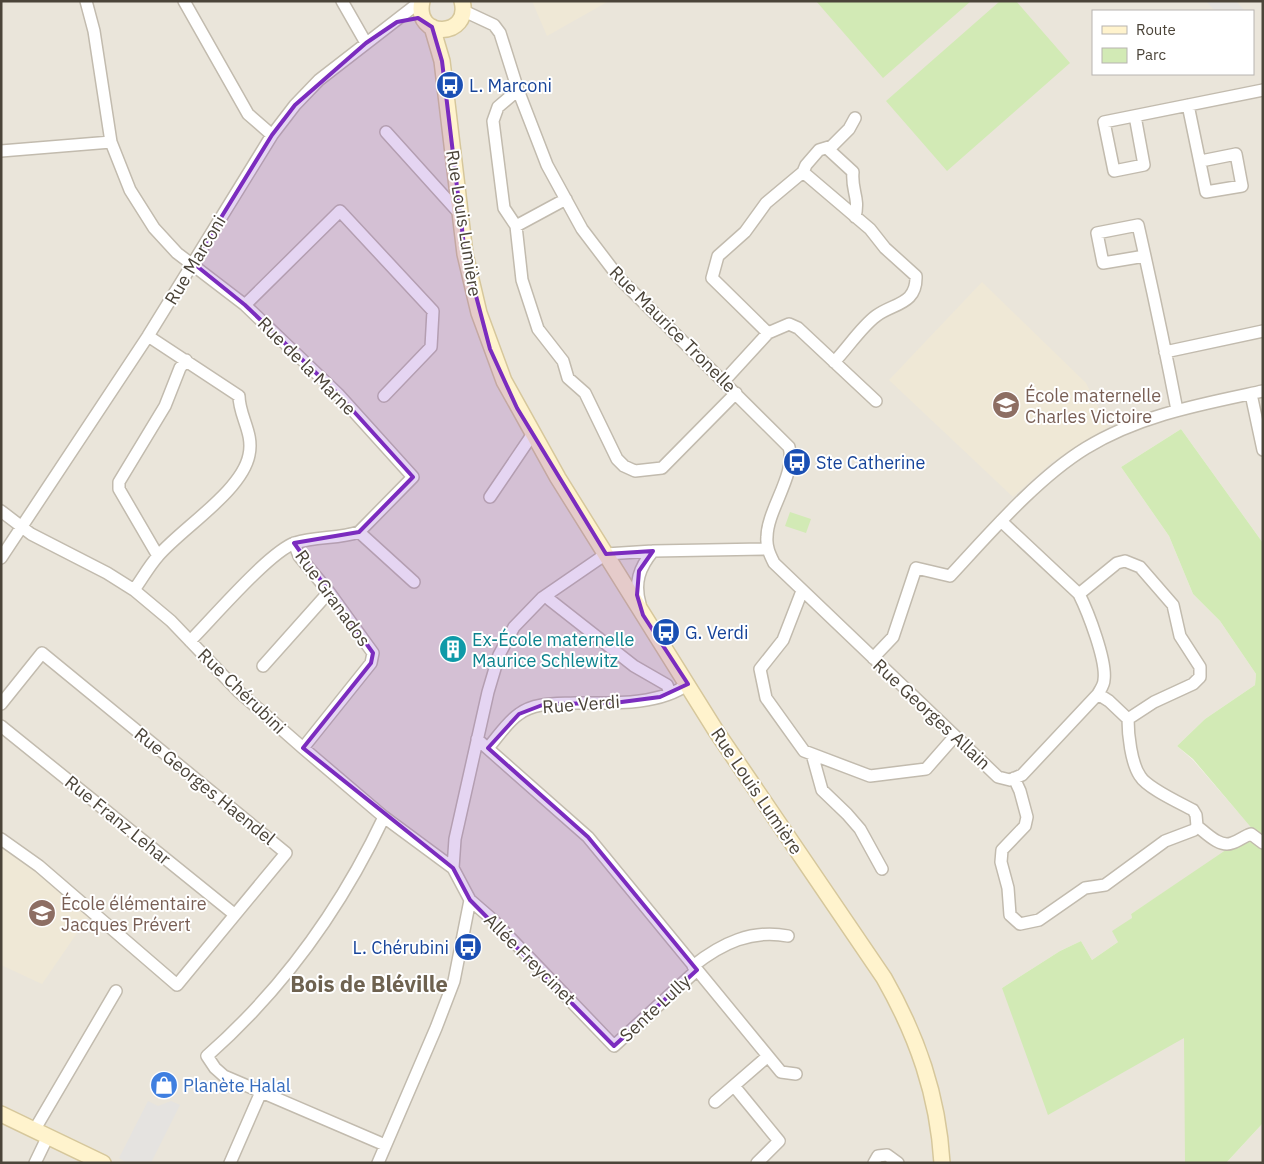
<svg xmlns="http://www.w3.org/2000/svg" width="1264" height="1164" viewBox="0 0 1264 1164" font-family="'IBM Plex Sans',sans-serif">
	<style>
		.residential { fill: #eae5da; fill-rule: evenodd }
		.education { fill: #efe8d6 }
		.green { fill: #d2eab5 }
		.parking { fill: #e5e3e0 }
		.lines { fill: none; stroke-linecap: round; stroke-linejoin: round }
		.street-casing { stroke: #c2bbae; stroke-width: 14 }
		.secondary-casing { stroke: #d6c79b; stroke-width: 18 }
		.street { stroke: #fff; stroke-width: 11 }
		.secondary { stroke: #fff3cd; stroke-width: 15 }
		.marked { fill: #7b2cbf; fill-opacity: 0.2; stroke: #7b2cbf; stroke-width: 4; stroke-linejoin: round }
		.labels { text-anchor: middle; dominant-baseline: central; stroke-width: 4; stroke-linejoin: round; paint-order: stroke }
		.transit-label { font-size: 18px; fill: #164399; stroke: #fff; text-anchor: start }
		.street-label { font-size: 18px; fill: #4b4439; stroke: #fff }
		.education-label { font-size: 18px; fill: #785e54; stroke: #fff; text-anchor: start }
		.culture-label { font-size: 18px; fill: #0d838f; stroke: #fff; text-anchor: start }
		.shop-label { font-size: 18px; fill: #366cbe; stroke: #fff; text-anchor: start }
		.district-label { font-size: 22px; font-weight: bold; fill: #6e6250; stroke: #fff }
	</style>
	<rect width="100%" height="100%" fill="#f6f3ec"/>
	<!-- residential -->
	<path class="residential" d="M1,1h1262v542l-82,-114 -60,38 48,69 24,58 27,27 36,53 -1,11 -50,34 -28,27 16,14 64,74 -35,20 -91,60 1,4 -14,24 -26,18 -11,-19 -21,10 -58,37 183,49v126h-1184zM1093,11h160v63h-160z
		M1263,1123v40h-37z"/>
	<!-- education -->
	<path class="education" d="M532,1h77l-62,35z
		M982,282l104,101 22,44 -56,35 -39,35 -124,-117z
		M1,847l29,20 58,50 -46,67 -41,-19z"/>
	<!-- green -->
	<path class="green" d="M816,1h155l-88,77z
		M1000,1h16l54,62 -123,108 -61,-70z
		M1181,429l82,114v580l-37,40h-41l-1,-125 -136,77 -46,-127 58,-37 21,-10 11,19 26,-18 -6,-11 20,-13 -1,-4 123,-83 -61,-72 -16,-13 28,-27 50,-34 1,-11 -36,-53 -27,-27 -24,-58 -48,-69z
		M790,512l21,7 -5,14 -21,-7z"/>
	<!-- parking -->
	<path class="parking" d="M1206,1h30l9,10h-30z
		M148,1101l10,5 13,-5 9,4 -29,58h-24l-8,-5z"/>
	<g class="lines">
		<!-- street casing -->
		<g class="street-casing">
			<path id="street" d="M86,1l8,30 17,111 19,48 24,38 23,25 68,52 93,89 75,83 -54,55c-21,7 -43,4 -64,11 -25,8 -83,76 -105,98
				M184,1l64,113 24,21
				M342,1l24,42
				M464,11l30,14 6,8 18,57 29,75 35,64 38,50 169,168c8,27 -22,63 -22,90 -1,10 3,18 7,26l224,214 12,3 12,-5 76,-81c2,-4 6,-9 6,-14 3,-19 -16,-68 -25,-86l-78,-73
				M518,90l-20,17 -5,14 11,87 12,18 6,54 16,49 25,32 5,17 17,15 32,66 7,7 11,5 27,-3 74,-75
				M1188,105l18,87 36,-6 -6,-32 -35,7
				M1135,116l9,49 -30,6 -10,-49 159,-32
				M386,132l74,82
				M828,149l25,23c-2,19 7,25 2,45
				M1,151l110,-9
				M516,226l50,-27
				M1145,256l-42,7 -6,-30 41,-8c14,62 27,123 39,185
				M245,305l95,-94 93,100 -2,36 -47,49
				M768,333l-56,-55 6,-22 27,-24 21,-29 37,-31
				M1165,352l98,-21
				M834,362c13,-13 27,-35 42,-46 17,-13 41,-11 40,-40l-31,-28 -15,-19 -67,-57 3,-7 13,-15 13,-4 17,-17 6,-11
				M724,381l44,-48 21,-9 9,4 78,73
				M1251,394l12,56
				M490,497l42,-62
				M1,511l30,23 76,39 27,17 37,31 67,70 65,57 81,69 69,51 17,32 23,20 121,126 83,-76
				M359,532l55,50
				M294,543l5,13 30,36 44,61 -2,10 -68,85
				M158,556l-39,-67v-7l46,-76 15,-38 6,-8
				M1,558l147,-222 124,-201 23,-30 24,-25 102,-79
				M134,590c8,-11 15,-24 24,-34 24,-28 84,-65 91,-101 5,-22 -10,-39 -10,-59l-91,-60
				M802,591l-19,49 -23,29 6,29 38,53 66,25 56,-7 29,-33
				M1079,594l38,-31 8,-2 15,6 33,38 7,31 20,31v10l-7,7 -39,18 -26,17
				M550,600l84,66 33,19 3,8
				M640,604c-6,-21 -1,-36 13,-53
				M873,658l20,-21 23,-69 34,8c39,-42 87,-98 136,-128 54,-33 116,-44 177,-57
				M263,666l66,-74
				M1,704l41,-51 244,200 -109,132 -138,-119 -38,-27
				M1,726l233,188
				M477,739l111,98 193,235 15,2
				M488,748c9,-10 19,-26 31,-34 16,-12 38,-10 56,-11 35,0 83,3 113,-19
				M812,754l10,36 25,24 13,15 22,40
				M1014,778l6,13 7,26 -2,9 -23,24 -1,12 7,26 2,27 10,9 19,-4 46,-32 20,-3 60,-44 29,-11 3,-4 -1,-11 -3,-5c-13,-7 -46,-22 -53,-34 -9,-13 -12,-42 -12,-57l-19,-18 -11,-7
				M384,817c-43,91 -101,172 -177,239l8,12 9,8 161,69
				M1197,826c9,7 23,22 35,17 7,-2 12,-7 19,-9l12,9
				M453,868l2,-29 33,-147 11,-37 15,-28 28,-29 64,-44 47,-3 115,-2
				M693,966c29,-23 59,-37 95,-30
				M734,1086l45,55 -22,22
				M715,1102l53,-46
				M35,1129l81,-138
				M35,1163l13,-27
				M230,1163l31,-71
				M378,1163l58,-135 18,-47 16,-81
				M874,1163l4,-7 9,-1 11,8"/>
		</g>
		<!-- secondary casing -->
		<g class="secondary-casing">
			<path id="secondary" d="M422,1c-9,39 50,37 40,0
				M432,27l10,34 23,193 14,59 25,68 54,97 158,253 168,247c33,58 54,117 58,185
				M1,1114l102,49"/>
		</g>
		<!-- street -->
		<use href="#street" class="street"/>
		<!-- secondary -->
		<use href="#secondary" class="secondary"/>
	</g>
	<!-- marked area -->
	<path class="marked" d="M418,18l14,9 10,34 23,193 25,95 27,59 89,146 47,-3 -14,20 -2,24 6,20 45,69 -28,13 -46,6 -69,1 -26,10 -31,34 100,89 109,133 -83,76 -144,-146 -17,-32 -150,-120 68,-85 2,-10 -79,-110 65,-11 54,-55 -75,-83 -93,-89 -52,-42 79,-128 23,-30 71,-62 31,-21z"/>
	<!-- icons -->
	<defs>
		<g id="bus-disc" transform="scale(1.4375)"><circle r="9.5" fill="#1a4fb4" stroke="#fff"/><path d="M-5-6H5V4H4V6H2V4H-2V6H-4V4H-5ZM-3.5-4V0h7V-4ZM-3.5 1.2v1.5H-2V1.2ZM2 1.2v1.5H3.5V1.2Z" fill="#fff"/></g>
		<g id="school-disc" transform="scale(1.4375)"><circle r="9.5" fill="#8d6e63" stroke="#fff"/><path d="M0-5L7-2L0 1L-7-2ZM-4 1L0 2.5L4 1V4Q0 6-4 4Z" fill="#fff"/></g>
		<g id="building-disc" transform="scale(1.4375)"><circle r="9.5" fill="#0f9aa8" stroke="#fff"/><path d="M-4-6H4V6H1V3H-1V6H-4ZM-2.5-4.3h1.7v1.8h-1.7ZM.8-4.3h1.7v1.8H.8ZM-2.5-1h1.7V.8h-1.7ZM.8-1h1.7V.8H.8Z" fill="#fff"/></g>
		<g id="shop-disc" transform="scale(1.4375)"><circle r="9.5" fill="#3f7fe0" stroke="#fff"/><path d="M-5-2.5h2.3a2.7 3.5 0 0 1 5.4 0H5L5.5 6h-11ZM-1.5-2.5h3a1.5 2.3 0 0 0-3 0Z" fill="#fff"/></g>
	</defs>
	<g fill-rule="evenodd">
		<use href="#bus-disc" x="450" y="85"/>
		<use href="#school-disc" x="1006" y="405"/>
		<use href="#bus-disc" x="797" y="462"/>
		<use href="#bus-disc" x="666" y="632"/>
		<use href="#building-disc" x="453" y="649"/>
		<use href="#school-disc" x="42" y="913"/>
		<use href="#bus-disc" x="468" y="947"/>
		<use href="#shop-disc" x="164" y="1085"/>
	</g>
	<g class="labels">
		<!-- transit labels -->
		<g class="transit-label">
			<text x="469" y="85">L. Marconi</text>
			<text x="816" y="462">Ste Catherine</text>
			<text x="685" y="632">G. Verdi</text>
			<text x="449" y="947" text-anchor="end">L. Chérubini</text>
		</g>
		<!-- street labels -->
		<g class="street-label">
			<text transform="translate(464 223) rotate(81)">Rue Louis Lumière</text>
			<text transform="translate(195 260) rotate(-59)">Rue Marconi</text>
			<text transform="translate(673 329) rotate(45)">Rue Maurice Tronelle</text>
			<text transform="translate(307 366) rotate(45)">Rue de la Marne</text>
			<text transform="translate(333 598) rotate(54)">Rue Granados</text>
			<text transform="translate(242 691) rotate(44)">Rue Chérubini</text>
			<text transform="translate(581 704) rotate(-4)">Rue Verdi</text>
			<text transform="translate(932 714) rotate(43)">Rue Georges Allain</text>
			<text transform="translate(205 786) rotate(39)">Rue Georges Haendel</text>
			<text transform="translate(757 791) rotate(56)">Rue Louis Lumière</text>
			<text transform="translate(118 820) rotate(39)">Rue Franz Lehar</text>
			<text transform="translate(530 959) rotate(45)">Allée Freycinet</text>
			<text transform="translate(655 1008) rotate(-43)">Sente Lully</text>
		</g>
		<!-- education labels -->
		<g class="education-label">
			<text x="1025" y="395">École maternelle<tspan x="1025" dy="21">Charles Victoire</tspan></text>
			<text x="61" y="903">École élémentaire<tspan x="61" dy="21">Jacques Prévert</tspan></text>
		</g>
		<!-- culture labels -->
		<g class="culture-label">
			<text x="472" y="639">Ex-École maternelle<tspan x="472" dy="21">Maurice Schlewitz</tspan></text>
		</g>
		<!-- shop labels -->
		<g class="shop-label">
			<text x="183" y="1085">Planète Halal</text>
		</g>
		<!-- district labels -->
		<g class="district-label">
			<text x="369" y="983">Bois de Bléville</text>
		</g>
	</g>
	<!-- border -->
	<rect width="1264" height="1164" fill="none" stroke="#4b4439" stroke-width="5"/>
	<!-- legend -->
	<rect x="1092" y="10" width="162" height="65" fill="#ffffff" stroke="#b7b4b0"/>
	<rect x="1102" y="26" width="25" height="8" fill="#fff3cd" stroke="#b7b4b0"/>
	<text x="1136" y="35" font-size="15" fill="#4b4439">Route</text>
	<rect x="1102" y="48" width="25" height="15" fill="#d2eab5" stroke="#b7b4b0"/>
	<text x="1136" y="60" font-size="15" fill="#4b4439">Parc</text>
</svg>
